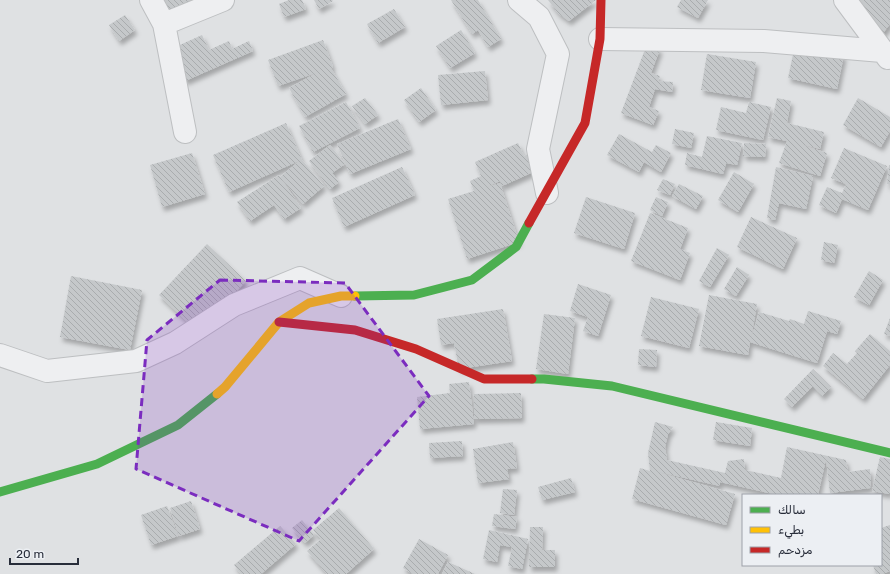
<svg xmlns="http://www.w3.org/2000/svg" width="890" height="574" viewBox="0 0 890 574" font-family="Rubik,Vazirmatn,sans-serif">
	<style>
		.building { fill: url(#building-back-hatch); filter: url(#shadow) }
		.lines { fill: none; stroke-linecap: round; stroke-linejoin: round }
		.street-casing { stroke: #bdbfc1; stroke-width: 24 }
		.street { stroke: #eeeff1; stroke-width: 22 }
		.fast { stroke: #4caf50; stroke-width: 9 }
		.slow { stroke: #ffc107; stroke-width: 9 }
		.jam { stroke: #c62828; stroke-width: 9 }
		.marked { fill: #7b2cbf; fill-opacity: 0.2; stroke: #7b2cbf; stroke-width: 3; stroke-dasharray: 8 5; stroke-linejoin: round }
	</style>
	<defs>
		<pattern id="building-back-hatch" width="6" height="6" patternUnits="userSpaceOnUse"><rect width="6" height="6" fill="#c5c8ca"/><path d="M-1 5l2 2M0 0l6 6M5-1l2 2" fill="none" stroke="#a9acae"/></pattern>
		<filter id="shadow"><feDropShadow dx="2.5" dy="4.5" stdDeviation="2" flood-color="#0004"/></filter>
	</defs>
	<rect width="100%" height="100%" fill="#dfe1e3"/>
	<!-- building -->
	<path class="building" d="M159,0h33l6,8 -33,22z
		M289,0h13l4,9 -22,8 -5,-13z
		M314,0h18l1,1 -14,8z
		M451,0h27l23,39 -13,8 -10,-17 -6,4z
		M548,0h48l-27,21 -11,-8z
		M681,0h27l-10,18 -21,-11z
		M839,0h51v24l-10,13z
		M394,9l11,18 -27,16 -11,-19z
		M125,15l10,15 -16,11 -10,-16z
		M461,30l14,23 -25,15 -14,-22z
		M202,35l7,15 20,-9 3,8 17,-8 4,10 -68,30 -14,-32z
		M323,40l10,27 -2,1 15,26 -41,23 -16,-29 27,-15 -38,13 -10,-26z
		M647,44l13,5 -9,24 9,3 -2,5 15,1 -1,10 -17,-3 -6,18 10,4 -6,14 -32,-12z
		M795,45l49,10 -7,34 -49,-11z
		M707,54l49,8 -6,36 -49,-8z
		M485,71l3,29 -47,5 -3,-30z
		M421,88l15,22 -17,12 -15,-22z
		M365,98l13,17 -13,9 -13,-18z
		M777,98l14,3 -4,22 37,9 -4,17 -20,-5 27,9 -7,23 -41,-13 8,-22 -19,-4z
		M858,98l32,19v14l-9,16 -38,-22z
		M346,102l14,26 -47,24 -14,-26z
		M749,102l22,5 -8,33 -47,-10 5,-23 25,6z
		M398,119l13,30 -61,25 -13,-30z
		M286,123l16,37 22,26 -21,18 -23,-27 19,-16 -70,31 -16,-37z
		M675,129l19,4 -3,15 -19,-4z
		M619,134l33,18 4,-7 15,8 -10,19 -17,-10 -5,10 -32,-17z
		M707,136l35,7 -5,22 -11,-2 -3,11 -38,-9 2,-12 15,4z
		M518,143l6,13 11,-5 7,17 -40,18 -2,-5 -13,6 13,-4 19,59 -52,17 -19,-60 26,-8 -4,-10 11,-5 -6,-14z
		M744,143l22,1 -1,13 -22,-1z
		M330,145l15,19 -13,9 7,9 -9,7 -21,-28z
		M844,148l43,18 -19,44 -26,-11 -6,14 -17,-8 8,-18 15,6 4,-9 -15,-6z
		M192,153l13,41 -43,13 -12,-42z
		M889,165h1v20l-3,-1z
		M402,167l13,28 -71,32 -12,-29z
		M776,167l37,9 -7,33 -27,-6 -4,17 -8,-2z
		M734,172l20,12 -16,28 -20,-12z
		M279,175l22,33 -17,11 -10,-14 -24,16 -13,-19z
		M663,179l12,5 -5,11 -13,-5z
		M679,184l24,12 -7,13 -24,-13z
		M586,197l49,16 -11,36 -50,-16z
		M656,197l12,5 -6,14 -12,-6z
		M650,213l38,15 -8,21 10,4 -10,27 -49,-19z
		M751,217l46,21 -14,31 -46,-22z
		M824,242l14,3 -4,18 -13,-3z
		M207,244l39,37 -48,51 -39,-37z
		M717,248l12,7 -19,32 -11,-6z
		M737,267l12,8 -13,21 -12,-7z
		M869,271l14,9 -14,25 -15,-8z
		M71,276l71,14 -12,60 -70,-13z
		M578,284l33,11 -13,41 -15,-5 5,-14 -18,-6z
		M709,295l48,9 -6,35 8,-27 30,9 1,-2 14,5 4,-13 33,10 -4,13 -10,-3 -10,32 -67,-21 -2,13 -49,-9z
		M651,297l48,12 -10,39 -48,-12z
		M503,309l9,52 -53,8 -5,-26 -13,2 -4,-26z
		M544,314l31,4 -7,56 -32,-5z
		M890,318v18l-6,-2z
		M870,334l20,17v14l-27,34 -40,-33 10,-13 14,11 10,-11 -2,-2z
		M639,349l18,1 -1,17 -18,-2z
		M813,369l18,18 -9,9 -9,-10 -21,21 -8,-8z
		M469,382l5,42 -54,5 -3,-32 33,-4 -1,-9z
		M521,393l1,25 -48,1v-25z
		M655,422l18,5 -5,7 -3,13 2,13 58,13 3,-12 16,-2 1,11 36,8 6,-31 59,13 2,12 22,-3 1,11 -1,8 -40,5 -4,-34 -8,36h-45v-1l-53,-12v4l-66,-15 81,23 -9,31 -94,-26 8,-31 10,3 -2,-18z
		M716,422l36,6 -2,18 -37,-6z
		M462,441l1,15 -33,2 -1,-15z
		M513,442l4,26 -10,1 2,10 -31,4 -5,-34z
		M880,457l10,2v35l-18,-3z
		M571,478l4,14 -33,8 -4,-13z
		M503,489l14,1 -3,25 -14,-2z
		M191,501l9,28 -21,7 -9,-28z
		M167,506l11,30 -27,9 -10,-30z
		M339,508l35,41 -28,25h-19l-20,-23 14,-12 -8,-9z
		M494,514l23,3 -2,12 -23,-3z
		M302,520l12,15 -9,8 -13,-15z
		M890,525v46l-8,3h-6l-3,-9h8v-37z
		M280,526l16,18 -35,30h-20l-7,-9z
		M530,527h13l-1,23h13v17h-26z
		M489,530l39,9 -6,30 -14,-3 4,-19 -12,-2 -3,17 -14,-3z
		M419,539l29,16 -10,19h-25l-10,-6z
		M448,562l27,12h-33z"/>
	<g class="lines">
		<!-- street casing -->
		<g class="street-casing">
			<path id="street" d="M151,0l13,24 21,108
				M519,0l20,17 19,37 -20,95 9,44
				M845,0l43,58
				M164,24l59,-24
				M600,39l164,2 118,10
				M0,355l47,16 89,-10 39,-18 59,-38 66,-27 41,18"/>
		</g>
		<!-- street -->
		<use href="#street" class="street"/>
		<!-- fast -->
		<path class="fast" d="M355,296l59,-1 58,-15 44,-33 13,-24
			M532,379h12l68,7 278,67
			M0,492l97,-28 81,-39 39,-31"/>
		<!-- slow -->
		<path class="slow" d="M217,394l8,-7 54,-65 30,-19 32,-7h14"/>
		<!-- jam -->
		<path class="jam" d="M529,223l56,-100 15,-84 1,-39
			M279,322l76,8 61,19 68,30h48"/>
	</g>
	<!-- marked area -->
	<path class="marked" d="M220,280l125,3 84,113 -130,145 -163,-72 11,-129z"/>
	<!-- legend -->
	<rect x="742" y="494" width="140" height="72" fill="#eceff3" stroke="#9ea1a9"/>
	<rect x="750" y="507" width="20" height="6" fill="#4caf50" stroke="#9ea1a9"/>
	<text x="778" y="514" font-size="12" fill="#282d3a">سالك</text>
	<rect x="750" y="527" width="20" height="6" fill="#ffc107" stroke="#9ea1a9"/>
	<text x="778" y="534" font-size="12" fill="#282d3a">بطيء</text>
	<rect x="750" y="547" width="20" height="6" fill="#c62828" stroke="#9ea1a9"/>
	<text x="778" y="554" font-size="12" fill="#282d3a">مزدحم</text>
	<!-- scale -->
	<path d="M10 558v6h68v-6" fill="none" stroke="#282d3a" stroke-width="2"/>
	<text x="16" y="558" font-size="12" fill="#282d3a" stroke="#eceff3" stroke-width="3" paint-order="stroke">20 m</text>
</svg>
